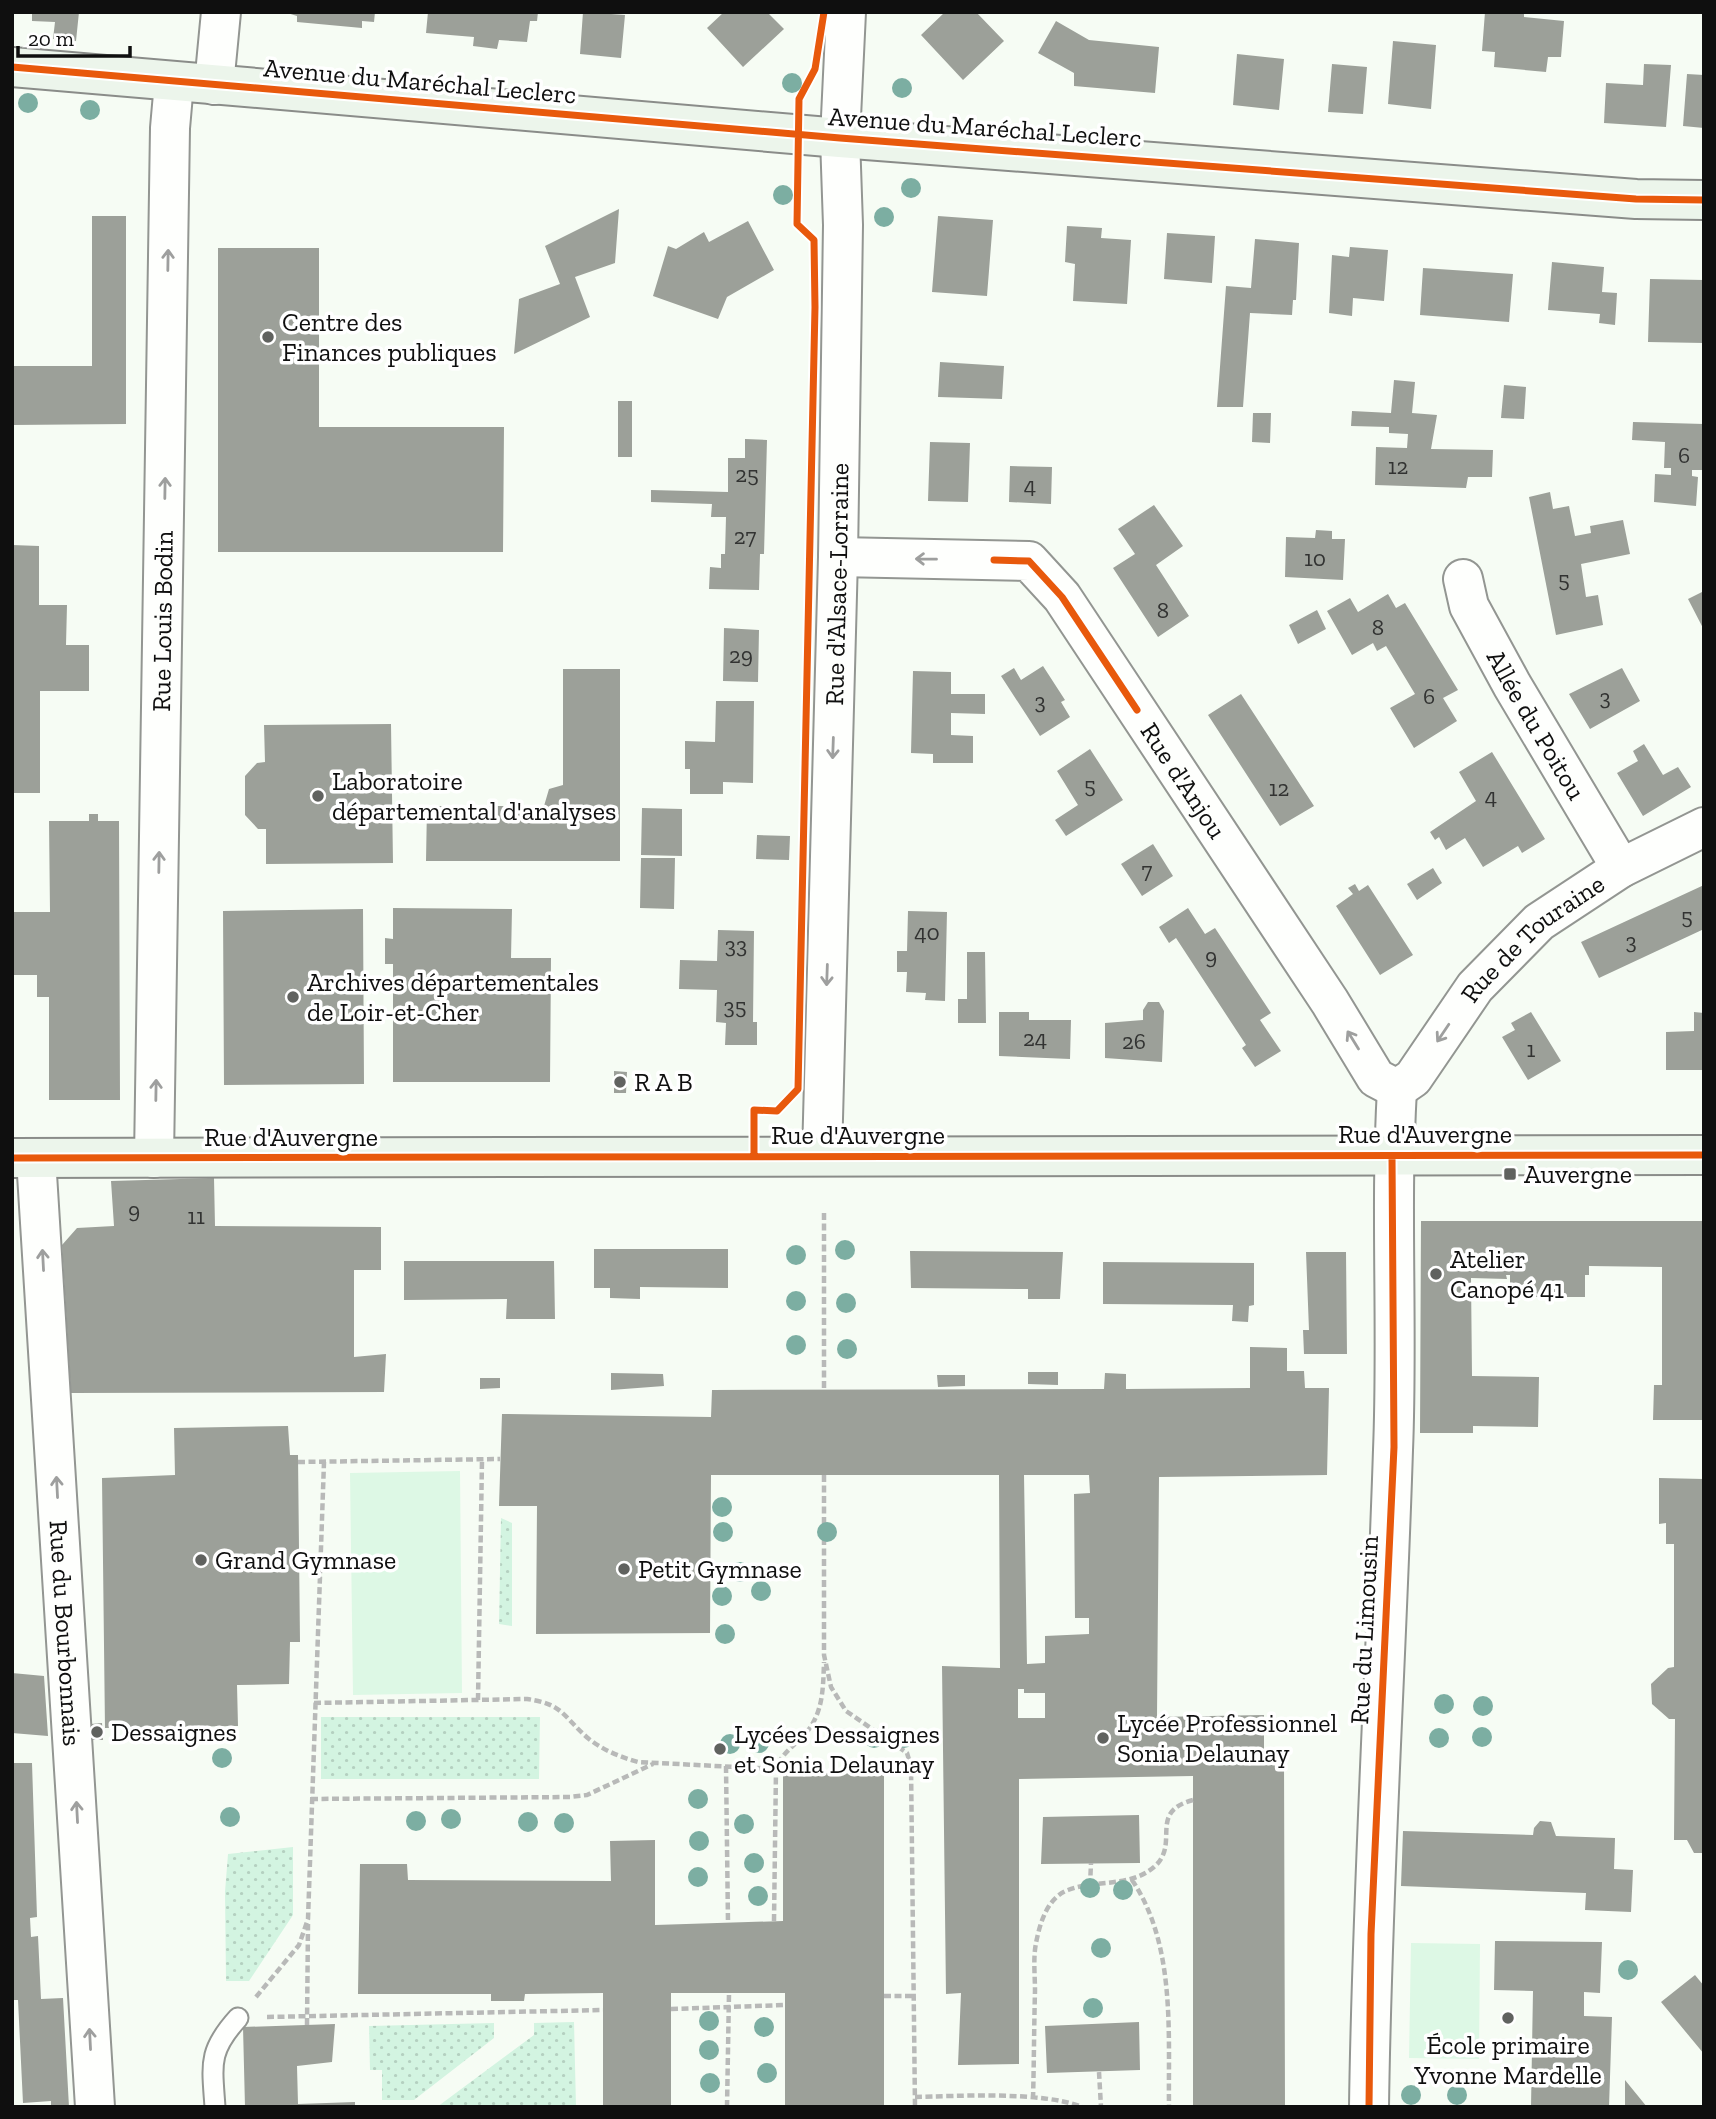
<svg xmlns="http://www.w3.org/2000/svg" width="1716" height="2119" viewBox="0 0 1716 2119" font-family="'Zilla Slab',serif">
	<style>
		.grass { fill: url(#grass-dots) }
		.pitch { fill: #ddf8e5 }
		.building { fill: #9ca099; fill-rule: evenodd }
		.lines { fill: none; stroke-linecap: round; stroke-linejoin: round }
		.service-casing { stroke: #939692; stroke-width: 23 }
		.minor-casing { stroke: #939692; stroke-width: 42 }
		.secondary-casing { stroke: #8a8c89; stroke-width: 42 }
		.path { stroke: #b8b9b8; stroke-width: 4.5; stroke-dasharray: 7 3.5; stroke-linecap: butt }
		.service { stroke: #fefffd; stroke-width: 19 }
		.minor { stroke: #fefffd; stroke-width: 38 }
		.secondary { stroke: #ecf5eb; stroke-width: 38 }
		.cycleway-casing { stroke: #fff; stroke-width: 11 }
		.cycleway { stroke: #e8590c; stroke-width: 7 }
		.tree { fill: #7caea2 }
		.oneway { stroke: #9e9f9e }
		.poi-dot { fill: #60625f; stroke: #fff; stroke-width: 2.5 }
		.labels { text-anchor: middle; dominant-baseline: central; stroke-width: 7; stroke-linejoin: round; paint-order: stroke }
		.number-label { font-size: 23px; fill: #323332 }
		.street-label { font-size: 26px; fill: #0f0f0f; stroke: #fff }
		.poi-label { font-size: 26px; fill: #0f0f0f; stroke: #fff; text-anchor: start }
	</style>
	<defs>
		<pattern id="grass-dots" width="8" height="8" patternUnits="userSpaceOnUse" patternTransform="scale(1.75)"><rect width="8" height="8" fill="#d3f4e1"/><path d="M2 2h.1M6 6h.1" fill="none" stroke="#b4d0c0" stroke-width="1.8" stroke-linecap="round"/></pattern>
	</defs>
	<rect width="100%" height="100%" fill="#f6fcf4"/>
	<!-- grass -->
	<path class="grass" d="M501,1518l11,5v103l-13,-2z
		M321,1717h219l-1,62h-218z
		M293,1847v68l-44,66h-23l-1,-89 3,-38z
		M574,2022l2,85h-139l97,-72v-12z
		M494,2023v15l-80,62h-32v-30h-12l-1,-44z"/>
	<!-- pitch -->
	<path class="pitch" d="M460,1471l2,222 -109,2 -3,-222z
		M1411,1943l69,1 -1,115 -70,-1z"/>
	<!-- building -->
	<path class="building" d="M32,12h47l-3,29 -23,-2 2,-17 -23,-1z
		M284,12h91l-1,10 -12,-1v7l-65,-6v-6z
		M428,12h110l-1,9h-7l-3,21 -28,-2 -2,9 -24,-3 1,-9 -48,-4z
		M583,12l42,3 -4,43 -41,-4z
		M724,12h43l17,17 -41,38 -36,-39z
		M945,12h31l28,29 -41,39 -42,-45z
		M1485,12h39v5l40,4 -3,36h-13l-2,15 -52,-5 1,-15 -13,-1z
		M1056,21l33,19 70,7 -4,46 -81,-7v-13l-36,-20z
		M1393,41l43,4 -5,64 -43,-5z
		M1237,54l47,5 -5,51 -46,-5z
		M1332,64l35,3 -4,47 -35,-2z
		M1644,64l27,1 -5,62 -62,-4 2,-40 37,2z
		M1687,74l17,1v53l-21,-2z
		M619,209l-4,54 -40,14 15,40 -76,37 5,-55 41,-15 -15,-38z
		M92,216h34v208l-114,1v-59h80z
		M938,216l55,4 -6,76 -55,-4z
		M748,221l26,49 -47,27 -9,22 -65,-23 15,-50 8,3 28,-17 5,10z
		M1067,226l35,2 -1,10 30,2 -4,64 -54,-3 2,-37 -10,-2z
		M1167,233l48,3 -3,47 -48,-4z
		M1255,239l44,4 -3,57h-3l-1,15 -42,-2 -7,94h-26l9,-121 25,2z
		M1350,247l38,3 -4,51 -31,-3 -1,18 -23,-3 3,-58 17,2z
		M218,248h101v179h185l-1,125h-285z
		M1552,262l52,5 -2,25 15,1 -2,32 -16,-2 1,-9 -52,-4z
		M1423,268l90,6 -4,48 -89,-7z
		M1650,279l54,1v63l-56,-1z
		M940,362l64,4 -2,33 -64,-2z
		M1394,380l21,2 -3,31 25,2 -6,34 62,1 -1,27h-24l-2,11 -91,-3 1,-38 31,1 1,-14 -19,-1v-6l-38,-1 1,-15 39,2z
		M1504,385l22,2 -2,32 -23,-1z
		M618,401h14v56h-14z
		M1253,413h18l-1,30 -18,-1z
		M1633,422l71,2 -2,46h-10v6l6,1 -2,29 -42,-4 1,-28 16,1v-7h-7l1,-26 -33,-2z
		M745,439l22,1 -3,114h-4l-1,36 -50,-1 1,-22 11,1v-14h4l1,-37h-15l1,-13 -61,-2v-12l77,2v-34h17z
		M930,442l40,1 -2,59 -40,-1z
		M1010,466l42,1 -1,37 -42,-2z
		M1550,492l3,17 16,-3 6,30 16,-3 -1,-7 33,-6 7,34 -49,10 5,33 12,-2 5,30 -47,10 -27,-138z
		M1154,505l29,41 -27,19 33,51 -31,21 -45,-69 22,-14 -17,-25z
		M1316,530l16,1v8h13l-2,41 -58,-3 1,-40 29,1z
		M12,545l27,1v59h28l-1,40h23v46h-49v102h-28z
		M1704,591v39l-16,-31z
		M1388,594l8,14 9,-5 53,87 -15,8 14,23 -43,27 -24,-40 25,-14 -29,-48 -9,5 -4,-8 -21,12 -25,-44 23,-13 8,14z
		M1317,610l9,19 -28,15 -9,-19z
		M724,628l35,2 -1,52 -35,-1z
		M1043,666l22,34 -4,2 9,15 -30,19 -39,-60 13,-8 7,12z
		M1622,668l18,33 -50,28 -21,-35z
		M563,669h57v192h-194l1,-55h117l5,-17 14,-4z
		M913,671l38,1v22h34v20l-34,-1v22l22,1v27h-40v-9l-22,-1z
		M1241,694l73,112 -34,20 -72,-111z
		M716,701h38l-1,82 -30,-1v12h-33v-25h-5v-28l30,1z
		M391,724l2,139 -127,1v-35h-8l-13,-14v-39l12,-13 8,-1 -1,-37z
		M1644,744l19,31 15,-8 13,20 -48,29 -26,-43 21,-12 -5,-10z
		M1090,749l33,51 -57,36 -11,-16 23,-15 -21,-34z
		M1492,752l53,87 -23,14 -4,-7 -35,21 -18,-29 -19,12 -7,-13 -4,3 -5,-8 46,-31 -17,-29z
		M642,808l40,1v47l-41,-1z
		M89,814h9v7h21l1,279h-71v-103h-12v-22h-25v-63h38l-1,-91h40z
		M757,835l33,1 -1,24 -33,-1z
		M1153,844l20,32 -31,20 -21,-32z
		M641,858h34l-1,51 -34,-1z
		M1433,868l9,15 -25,17 -10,-16z
		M1355,884l4,7 9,-6 45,70 -33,20 -44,-69 17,-12 -5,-6z
		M1704,885v44l-105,49 -18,-36z
		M393,908l119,1 -1,49h40l-1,124h-157v-118h-8v-26l8,1z
		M1188,908l17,26 10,-6 56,85 -11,7 21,31 -26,16 -13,-19 4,-3 -70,-107 -7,5 -10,-16z
		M363,909l1,175 -140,1 -1,-174z
		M908,911l39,1 -2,89 -20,-1 1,-7 -20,-1 1,-20h-10v-21h10z
		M718,930l36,1 -1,91h4v23h-32l1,-22 -10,-1 1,-32 -38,-1 1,-29 37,1z
		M967,952h18l1,71h-28v-24h9z
		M1148,1002h11l5,9 -2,51 -57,-4v-35l38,-3v-10z
		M999,1012h30v8h42l-1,39 -71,-3z
		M1531,1012l30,49 -33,19 -26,-43 13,-7 -4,-7z
		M1694,1012l10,1v57h-38v-38l28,-1z
		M614,1071l13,1 -1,21h-12z
		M214,1178l1,48 166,1v43h-27v87l32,-3 -2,38 -313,1 -9,-148 15,-17 37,-2 -3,-45z
		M1421,1221h283v199h-51l1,-35h8v-118l-73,-1v9h-4v22h-75v-22h-4l1,4 -36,-1 1,98 67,1 -1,50 -65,-1v7h-53z
		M594,1249h134v39l-88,-1v12l-30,-1v-10h-16z
		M910,1251l153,1 -3,47h-32v-10l-117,-1z
		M1306,1252h40l1,102h-43l-1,-24h6z
		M404,1261h150l1,58h-49l1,-20 -103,1z
		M1103,1262l151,1v42l-5,1 -1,16 -16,-1 1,-16 -130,-1z
		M1250,1347l37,1v23h17l1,17h24l-2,87 -168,2 -2,240 107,-2v42l20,-1 1,351h-92v-331l-174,3v285l-61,1 3,-72 -15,1 -4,-328 58,2 -1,-193h-288l-1,158 -174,1 1,-128h-38l3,-92 209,3 1,-27 392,-1 1,-16 21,1v15l124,-1zM1024,1475h65l1,18 -16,1 1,124h14v16l-44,2v27l-18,1zM1018,1689h6v4h21v25h-27z
		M1028,1372h30v13l-30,-1z
		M611,1373l52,1 1,12 -53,4z
		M937,1375h28v11l-27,1z
		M480,1378h20v10l-20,1z
		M288,1426l2,29h8l2,187h-10l-1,42 -52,1 1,41 -133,2 -3,-250 73,-3 -1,-47z
		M1659,1478l45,1v374h-10l-7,-13h-13l1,-121h-6l-17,-15 -1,-20 17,-16 6,-1v-123h-8v-21l-7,1z
		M12,1673l32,3 4,60 -36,-3z
		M102,1723l1,17h-11l-1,-16z
		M12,1763h20l5,154 -7,1 1,19 7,-1 3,63 22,-1 6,109h-18v-6l-28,2 -5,-103h-6z
		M783,1772l101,2v333h-99v-114h-114v114h-68v-114l-78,1 -1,7h-33v-7h-133l2,-130h47l1,16 203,1 -1,-40 45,-1v85l128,-4z
		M1139,1815l1,48 -99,1 2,-47z
		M1540,1821l11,1 5,14 59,2 -1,31 19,1 -2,42 -46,-2 1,-17 -185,-7 2,-55 130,4 1,-7z
		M1495,1941l107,1 -2,51 -16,-1v24l28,1 -3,90h-78l2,-116 -39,-1z
		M1695,1975l9,11v68l-43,-52z
		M1139,2022l1,48 -93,3 -2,-47z
		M335,2024l-3,38 -35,4 1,38 57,-2v5h-110l-2,-80z
		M1625,2080l22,27h-22z"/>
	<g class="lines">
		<!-- service casing -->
		<g class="service-casing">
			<path id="service" d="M215,2107c-3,-43 -7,-56 23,-89"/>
		</g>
		<!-- minor casing -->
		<g class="minor-casing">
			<g id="minor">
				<path d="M214,85l7,-73"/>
				<path id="s1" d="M838,557l191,4 33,36 268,405 46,76 21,11"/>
				<path id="s2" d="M1463,579l6,27 43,79 109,183"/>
				<path id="s3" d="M1397,1089l16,-11 62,-91 64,-65 82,-54 83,-41"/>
				<path id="s4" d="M822,1156l16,-599 5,-332 -3,-87 6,-126"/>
				<path id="s5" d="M36,1158l59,949"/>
				<path id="s6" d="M154,1158l16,-1030 4,-45"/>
				<path d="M1369,2107c3,-220 17,-438 24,-657 5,-120 -3,-241 4,-361"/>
			</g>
		</g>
		<!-- secondary casing -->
		<g class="secondary-casing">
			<path id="secondary" d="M12,67l828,71 796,61 68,1
				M12,1158l1692,-3"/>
		</g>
		<!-- path -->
		<path class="path" d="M824,1213v177
			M298,1462l202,-3
			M824,1475v180l7,32 15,24 61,42 4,13 4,341
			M478,1700l4,-240
			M314,1703l213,-4c37,5 36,18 62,40 14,11 31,18 49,23l138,7
			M726,1766l2,157
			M311,1799l259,-2 17,-2 66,-31
			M1132,1880c44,65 36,153 37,227
			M1090,1886l1,-23
			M774,1921l2,-152c5,-14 14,-20 24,-30 23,-21 23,-47 24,-77
			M884,1996h30
			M256,1997l43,-52 9,-26 16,-457
			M671,2009l114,-4
			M267,2017l336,-7
			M307,2025l1,-101
			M1099,2072l2,35
			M915,2097c42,-1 128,-6 167,10
			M1033,2099c1,-36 1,-72 2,-108 0,-15 -2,-33 1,-48 4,-20 11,-45 32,-53 29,-11 61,-2 86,-23 27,-23 -7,-55 39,-67
			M727,2107l2,-114"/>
		<!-- service -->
		<use href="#service" class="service"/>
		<!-- minor -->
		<use href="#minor" class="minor"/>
		<!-- secondary -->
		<use href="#secondary" class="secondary"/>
		<!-- cycleway casing -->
		<g class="cycleway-casing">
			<path id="cycleway" d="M12,67l828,71 796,61 68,1
				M994,560l35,1 33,36 75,113
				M754,1156v-46l23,1 21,-22 17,-782 -1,-67 -17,-16 2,-125 16,-30 9,-57
				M12,1158l1692,-3
				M1369,2107l2,-173 23,-487 -2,-291"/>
		</g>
		<!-- cycleway -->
		<use href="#cycleway" class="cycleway"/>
	</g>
	<!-- trees -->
	<g class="tree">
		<circle cx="792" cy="83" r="10"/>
		<circle cx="902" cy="88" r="10"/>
		<circle cx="28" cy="103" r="10"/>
		<circle cx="90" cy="110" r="10"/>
		<circle cx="911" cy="188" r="10"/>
		<circle cx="783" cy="195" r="10"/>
		<circle cx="884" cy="217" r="10"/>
		<circle cx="845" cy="1250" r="10"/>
		<circle cx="796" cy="1255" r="10"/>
		<circle cx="796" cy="1301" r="10"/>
		<circle cx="846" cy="1303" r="10"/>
		<circle cx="796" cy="1345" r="10"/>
		<circle cx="847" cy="1349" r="10"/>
		<circle cx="722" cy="1507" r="10"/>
		<circle cx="723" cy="1532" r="10"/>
		<circle cx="827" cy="1532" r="10"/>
		<circle cx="740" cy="1572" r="10"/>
		<circle cx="761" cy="1591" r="10"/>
		<circle cx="722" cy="1596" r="10"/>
		<circle cx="725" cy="1634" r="10"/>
		<circle cx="1444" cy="1704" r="10"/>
		<circle cx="1483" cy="1706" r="10"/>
		<circle cx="1482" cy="1737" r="10"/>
		<circle cx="874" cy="1738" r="10"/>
		<circle cx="904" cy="1738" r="10"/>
		<circle cx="1439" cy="1738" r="10"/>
		<circle cx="759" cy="1743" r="10"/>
		<circle cx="730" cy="1744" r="10"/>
		<circle cx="222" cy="1758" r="10"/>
		<circle cx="698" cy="1799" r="10"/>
		<circle cx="230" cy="1817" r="10"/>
		<circle cx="451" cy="1819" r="10"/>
		<circle cx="416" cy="1821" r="10"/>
		<circle cx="528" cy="1822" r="10"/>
		<circle cx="564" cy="1823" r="10"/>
		<circle cx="744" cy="1824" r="10"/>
		<circle cx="699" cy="1841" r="10"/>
		<circle cx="754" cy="1863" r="10"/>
		<circle cx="698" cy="1877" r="10"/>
		<circle cx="1090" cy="1888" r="10"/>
		<circle cx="1123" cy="1890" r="10"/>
		<circle cx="758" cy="1896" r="10"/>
		<circle cx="1101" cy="1948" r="10"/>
		<circle cx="1628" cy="1970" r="10"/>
		<circle cx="1093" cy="2008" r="10"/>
		<circle cx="709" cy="2021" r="10"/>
		<circle cx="764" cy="2027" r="10"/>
		<circle cx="709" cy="2050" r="10"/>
		<circle cx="767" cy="2073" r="10"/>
		<circle cx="710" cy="2083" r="10"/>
		<circle cx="1411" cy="2095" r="10"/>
		<circle cx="1457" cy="2095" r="10"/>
	</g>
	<!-- one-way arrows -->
	<defs><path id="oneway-shaft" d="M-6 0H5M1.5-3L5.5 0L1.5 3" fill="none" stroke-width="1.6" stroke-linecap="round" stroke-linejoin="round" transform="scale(1.75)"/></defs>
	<g class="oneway">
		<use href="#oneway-shaft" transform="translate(168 260) rotate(-89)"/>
		<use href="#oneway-shaft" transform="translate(165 488) rotate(-89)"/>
		<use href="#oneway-shaft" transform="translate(926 559) rotate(-179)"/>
		<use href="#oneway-shaft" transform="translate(833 748) rotate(92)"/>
		<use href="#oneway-shaft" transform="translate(159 862) rotate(-89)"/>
		<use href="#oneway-shaft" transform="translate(827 975) rotate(92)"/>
		<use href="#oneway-shaft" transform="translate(1443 1033) rotate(124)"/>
		<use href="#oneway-shaft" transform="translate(1353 1040) rotate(-122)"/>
		<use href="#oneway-shaft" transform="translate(156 1090) rotate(-89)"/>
		<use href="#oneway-shaft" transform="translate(43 1260) rotate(-93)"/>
		<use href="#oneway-shaft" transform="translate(57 1487) rotate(-93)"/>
		<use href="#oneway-shaft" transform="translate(77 1812) rotate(-93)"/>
		<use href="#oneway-shaft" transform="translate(90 2039) rotate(-93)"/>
	</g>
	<!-- markers -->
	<g class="poi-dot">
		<circle cx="268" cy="337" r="7"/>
		<circle cx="318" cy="796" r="7"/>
		<circle cx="293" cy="997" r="7"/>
		<circle cx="620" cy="1082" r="7"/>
		<rect x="1503" y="1167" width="14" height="14" rx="3.5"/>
		<circle cx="1436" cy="1274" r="7"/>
		<circle cx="201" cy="1560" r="7"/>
		<circle cx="624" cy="1569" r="7"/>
		<circle cx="97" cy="1732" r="7"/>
		<circle cx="1103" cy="1738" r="7"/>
		<circle cx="720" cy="1749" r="7"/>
		<circle cx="1508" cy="2018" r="7"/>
	</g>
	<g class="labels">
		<!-- number labels -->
		<g class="number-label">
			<text x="1684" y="455">6</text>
			<text x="1398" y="466">12</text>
			<text x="747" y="474">25</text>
			<text x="1030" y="485">4</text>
			<text x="745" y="536">27</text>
			<text x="1315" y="558">10</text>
			<text x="1564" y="579">5</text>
			<text x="1163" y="610">8</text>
			<text x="1378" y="627">8</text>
			<text x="741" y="655">29</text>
			<text x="1429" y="696">6</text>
			<text x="1605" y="697">3</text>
			<text x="1040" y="701">3</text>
			<text x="1090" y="785">5</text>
			<text x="1279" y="788">12</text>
			<text x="1491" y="796">4</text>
			<text x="1147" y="870">7</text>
			<text x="1687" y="916">5</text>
			<text x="927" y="932">40</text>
			<text x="1631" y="941">3</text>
			<text x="736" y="945">33</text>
			<text x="1211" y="956">9</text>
			<text x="735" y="1006">35</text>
			<text x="1035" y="1038">24</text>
			<text x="1134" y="1041">26</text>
			<text x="1531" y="1049">1</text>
			<text x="134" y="1210">9</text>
			<text x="196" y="1216">11</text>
		</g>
		<!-- street labels -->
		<g class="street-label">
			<text transform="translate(420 81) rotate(5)">Avenue du Maréchal Leclerc</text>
			<text transform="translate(985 127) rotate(4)">Avenue du Maréchal Leclerc</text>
			<text stroke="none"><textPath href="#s4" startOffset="572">Rue d'Alsace-Lorraine</textPath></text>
			<text stroke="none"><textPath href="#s6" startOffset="537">Rue Louis Bodin</textPath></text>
			<text stroke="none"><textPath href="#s2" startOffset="164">Allée du Poitou</textPath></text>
			<text stroke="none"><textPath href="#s1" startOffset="460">Rue d'Anjou</textPath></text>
			<text stroke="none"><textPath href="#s3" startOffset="205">Rue de Touraine</textPath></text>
			<text x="1425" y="1134">Rue d'Auvergne</text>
			<text x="858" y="1135">Rue d'Auvergne</text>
			<text x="291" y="1137">Rue d'Auvergne</text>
			<text transform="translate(1364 1630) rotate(-87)">Rue du Limousin</text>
			<text stroke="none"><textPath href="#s5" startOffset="476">Rue du Bourbonnais</textPath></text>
		</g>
		<!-- poi labels -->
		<g class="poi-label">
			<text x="282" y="322">Centre des<tspan x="282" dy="30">Finances publiques</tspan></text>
			<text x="332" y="781">Laboratoire<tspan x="332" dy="30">départemental d'analyses</tspan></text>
			<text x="307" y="982">Archives départementales<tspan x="307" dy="30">de Loir-et-Cher</tspan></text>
			<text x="634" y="1082">R A B</text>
			<text x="1524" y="1174">Auvergne</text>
			<text x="1450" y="1259">Atelier<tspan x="1450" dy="30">Canopé 41</tspan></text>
			<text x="215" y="1560">Grand Gymnase</text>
			<text x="638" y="1569">Petit Gymnase</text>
			<text x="1117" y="1723">Lycée Professionnel<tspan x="1117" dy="30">Sonia Delaunay</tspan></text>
			<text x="111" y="1732">Dessaignes</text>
			<text x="734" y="1734">Lycées Dessaignes<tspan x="734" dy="30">et Sonia Delaunay</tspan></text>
			<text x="1508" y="2045" text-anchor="middle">École primaire<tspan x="1508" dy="30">Yvonne Mardelle</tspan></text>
		</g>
	</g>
	<!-- border -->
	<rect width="1716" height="2119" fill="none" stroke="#0f0f0f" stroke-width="28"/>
	<!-- scale -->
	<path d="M18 46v10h112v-10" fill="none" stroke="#0f0f0f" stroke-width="3.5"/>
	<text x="28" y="46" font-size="21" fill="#0f0f0f" stroke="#ffffff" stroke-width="5" paint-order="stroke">20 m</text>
</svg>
